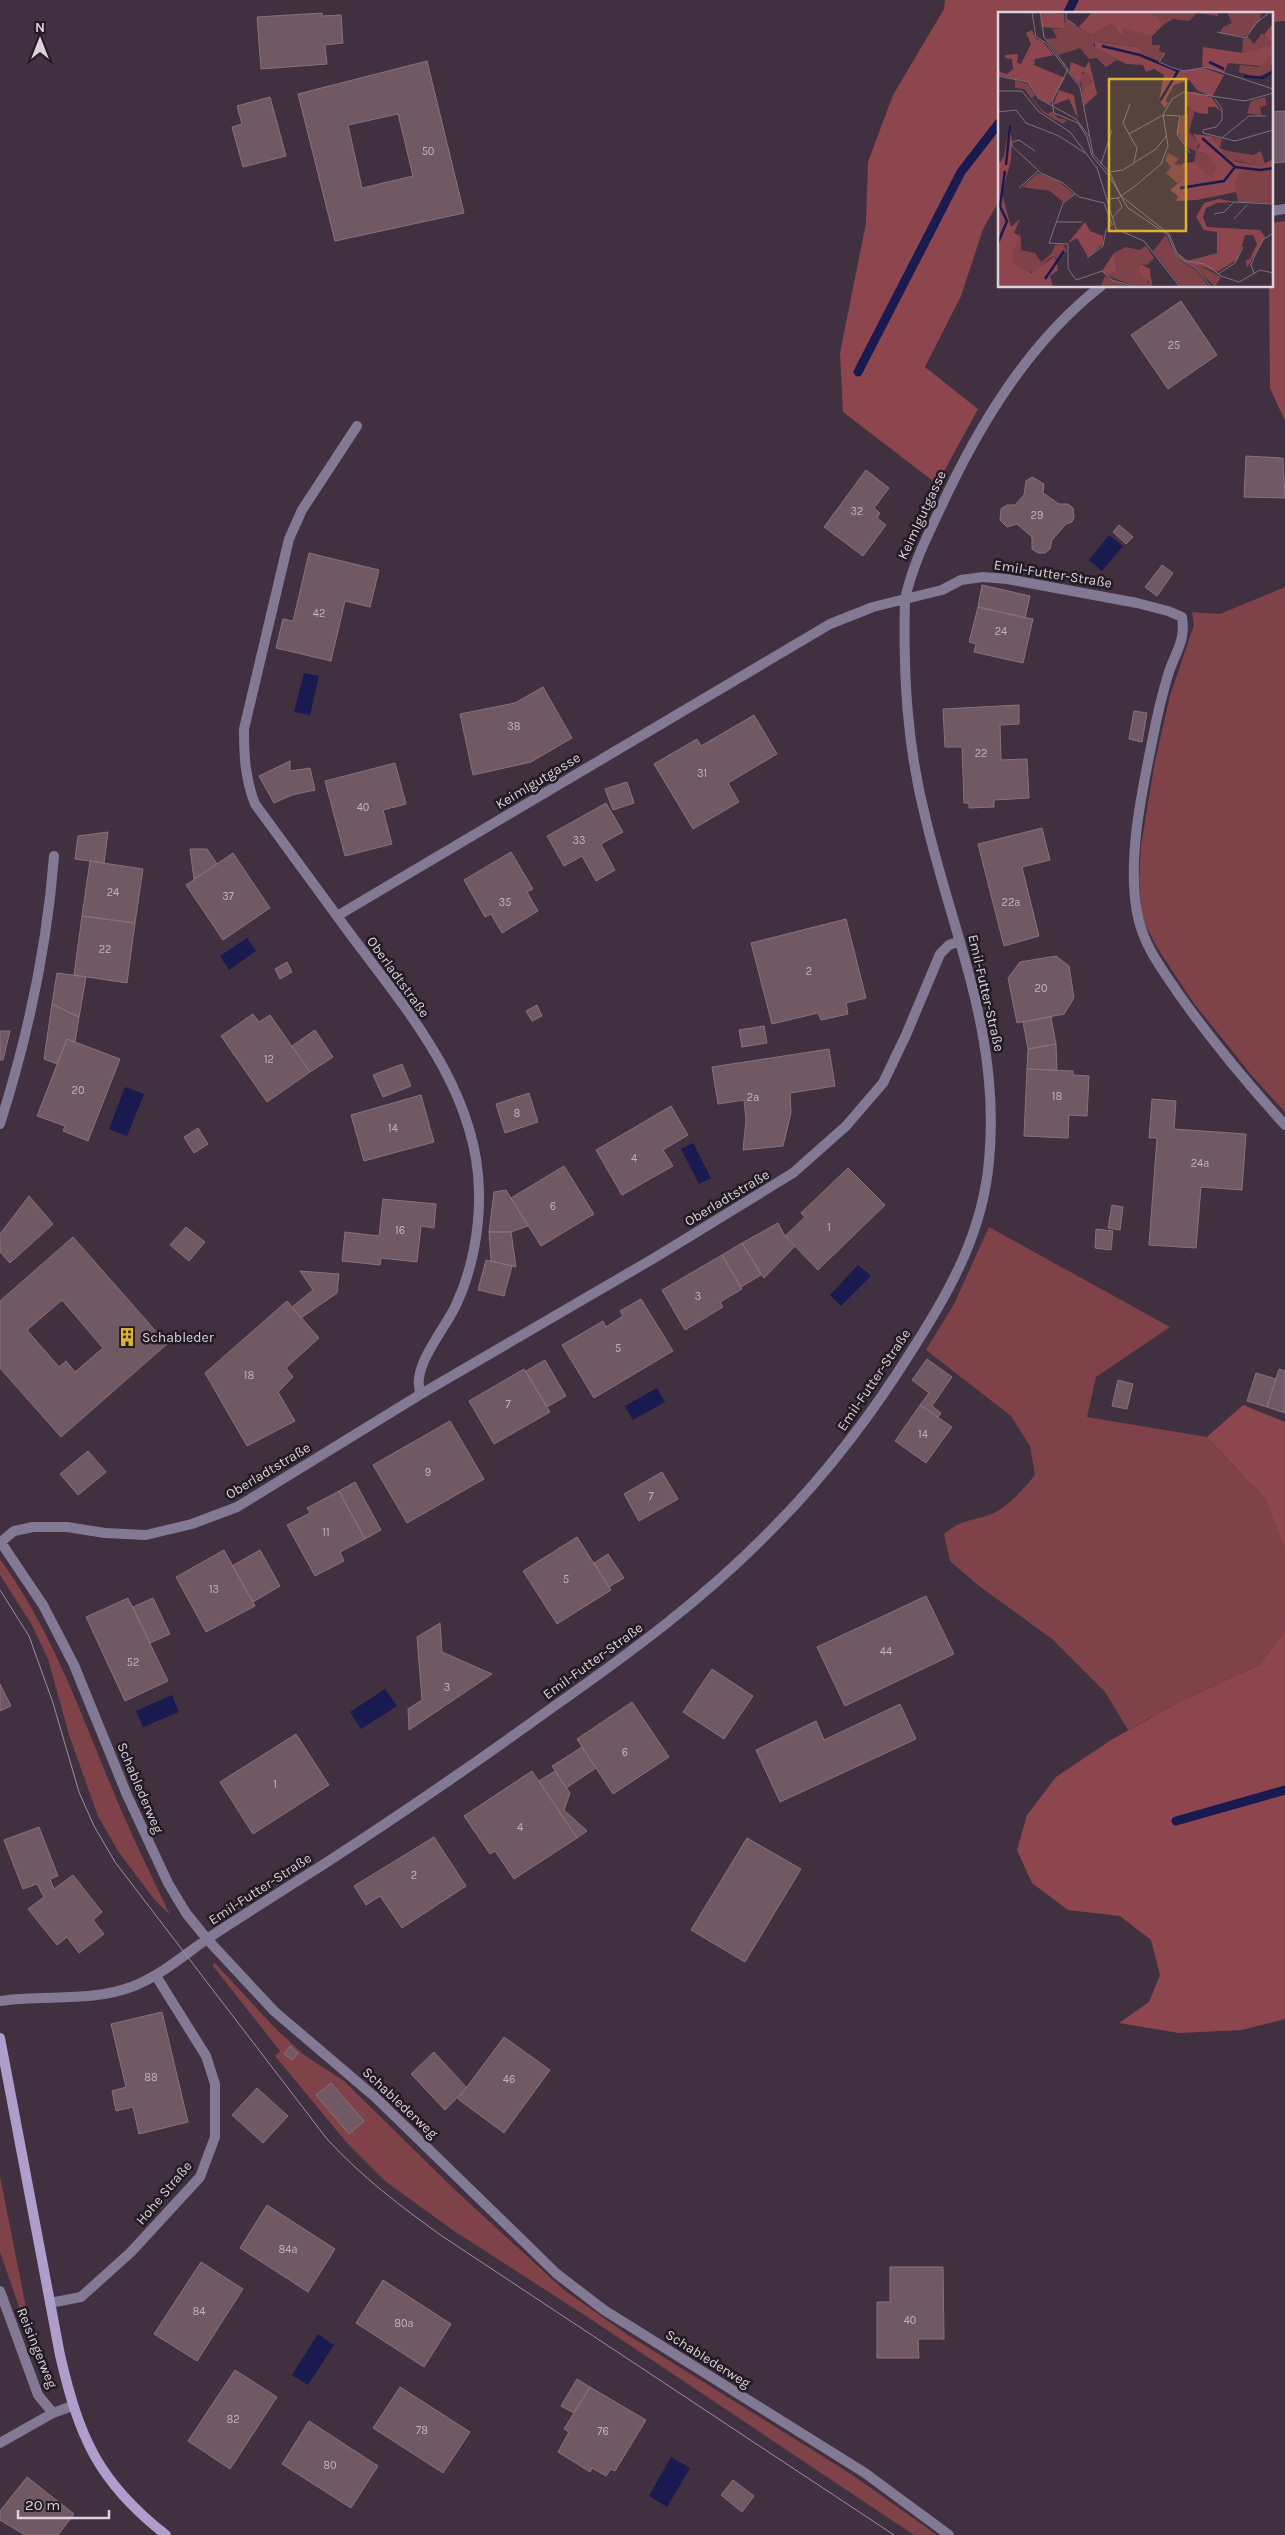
<svg xmlns="http://www.w3.org/2000/svg" width="1285" height="2535" viewBox="0 0 1285 2535" font-family="Karla,sans-serif">
	<style>
		.green { fill: #7f4248 }
		.forest { fill: #8e464e }
		.water { fill: #181a50 }
		.lines { fill: none; stroke-linecap: round; stroke-linejoin: round }
		.stream { stroke: #181a50; stroke-width: 9 }
		.building { fill: #715964; stroke: #8a717c; fill-rule: evenodd }
		.minor { stroke: #827995; stroke-width: 10 }
		.secondary { stroke: #ad9ecb; stroke-width: 10 }
		.tram { stroke: #9c909c; stroke-width: 1 }
		.labels { text-anchor: middle; dominant-baseline: central; stroke-width: 5; stroke-linejoin: round; paint-order: stroke }
		.number-label { font-size: 11px; fill: #c1b4be }
		.street-label { font-size: 14px; fill: #dcd2dc; stroke: #221b22 }
		.poi-label { font-size: 14px; fill: #dcd2dc; stroke: #221b22; text-anchor: start }
		.inset-river { fill: none; stroke: #181a50; stroke-width: 2.5 }
		.inset-road { fill: none; stroke: #7e717e; stroke-width: 1 }
		.view { fill: #dcb233; fill-opacity: 0.15; stroke: #dcb233; stroke-width: 2.5 }
		.inset-edge { fill: none; stroke: #dcd2dc; stroke-width: 2.5 }
	</style>
	<rect width="100%" height="100%" fill="#403040"/>
	<!-- green -->
	<path class="green" d="M1285,587v525l-32,-35 -60,-75 -35,-53 -16,-30 -3,-39 2,-34 14,-85 15,-65 24,-71 -2,-13 28,2z
		M989,1227l181,100 -74,50 -9,40 120,20 58,62 20,51v81l-26,34 -80,37 -51,28 -23,-38 -53,-53 -73,-53 -29,-25 -6,-27c17,-15 31,-13 50,-21 16,-8 30,-25 41,-38l-5,-29 -19,-30 -85,-66 28,-46z
		M0,1559c56,77 85,167 122,253 15,35 32,69 48,103l-16,-16 -36,-48 -20,-35 -28,-78 -22,-79 -16,-34 -32,-50z
		M214,1962l60,65 30,28 40,26 110,108 110,101 64,45 223,139 86,61h-23l-328,-219 -135,-87 -66,-48 -38,-38 -72,-87 5,-5 -67,-85z
		M0,2176l35,177 -35,-101z"/>
	<!-- forest -->
	<path class="forest" d="M945,0h340v21l-14,1v-8h-272v187l-16,28 -22,67 -36,71 53,42 -41,75 -94,-72 -3,-59 26,-130 2,-61 25,-67 51,-86z
		M1285,221v200l-15,-33 -1,-102h2v-63z
		M1243,1405l42,17v128l-20,-51 -58,-62z
		M1285,1631v388l-43,11 -63,3 -60,-10 30,-21 11,-27 -9,-35 -31,-24 -52,-6 -36,-27 -15,-33 10,-35 29,-38 55,-37 68,-38 80,-37z"/>
	<!-- water -->
	<path class="water" d="M1109,535l14,11 -21,25 -13,-11z
		M304,673l15,3 -9,39 -16,-3z
		M247,938l9,13 -27,19 -9,-14z
		M125,1087l19,7 -17,42 -18,-7z
		M693,1143l18,35 -12,6 -18,-35z
		M858,1265l13,11 -30,30 -11,-11z
		M657,1388l8,14 -32,18 -8,-14z
		M385,1689l12,17 -36,23 -11,-17z
		M172,1695l7,17 -36,15 -7,-16z
		M318,2334l16,11 -26,40 -16,-10z
		M671,2457l19,11 -23,39 -18,-11z"/>
	<g class="lines">
		<!-- stream -->
		<path class="stream" d="M1067,14l7,-14
			M858,372l103,-200 38,-49
			M1176,1821l109,-31"/>
	</g>
	<!-- building -->
	<path class="building" d="M322,13v3l19,-1 2,28 -18,2 2,19 -66,5 -4,-52z
		M427,61l37,152 -129,28 -37,-147zM398,114l15,62 -51,12 -14,-63z
		M270,97l16,59 -43,11 -11,-40 10,-3 -5,-18z
		M1285,111v51l-14,1v-51z
		M1181,301l36,54 -49,34 -37,-54z
		M1246,456l37,2 2,40 -41,-1z
		M866,470l23,18 -15,20 6,5 -3,5 9,7 -23,31 -39,-29z
		M1032,477l12,7 -1,9 16,11h9l5,4 1,9 -2,5 -6,2 -14,16 -2,9 -5,4h-7l-6,-4v-12l-15,-13 -10,3 -7,-7 1,-11 6,-4h8l9,-10 2,-14z
		M1119,525l14,12 -7,7 -13,-12z
		M309,553l70,17 -9,37 -25,-6 -14,60 -55,-13 7,-29 10,2z
		M1162,565l11,8 -16,23 -12,-9z
		M982,585l48,11 -5,22 -47,-11z
		M978,607l55,12 -10,44 -49,-11 2,-8 -7,-2z
		M543,687l29,51 -41,24 -58,13 -13,-61 55,-11z
		M1019,705v19l-19,1 1,35 26,-1 2,39 -35,2v7l-25,1v-5h-5l-2,-56h-17l-2,-38z
		M1134,711l13,2 -5,29 -13,-3z
		M754,715l23,39 -49,29 11,19 -46,27 -39,-65 43,-25 4,7z
		M290,761v10l20,-3 5,22 -23,5 -18,8 -15,-27z
		M395,763l11,41 -23,6 9,34 -47,12 -20,-75z
		M627,782l7,21 -21,7 -8,-21z
		M606,803l17,29 -22,12 14,26 -19,11 -14,-25 -18,10 -17,-30z
		M1042,828l8,32 -28,7 17,69 -35,10 -26,-102z
		M108,832l-4,31 -29,-4 3,-23z
		M190,849h17l10,15 -23,15z
		M511,852l22,37 -6,3 11,19 -36,22 -11,-19 -6,3 -21,-37z
		M233,853l37,55 -47,32 -37,-55z
		M90,861l53,8 -8,54 -53,-7z
		M82,916l53,7 -8,60 -53,-8z
		M846,919l20,79 -20,5 2,11 -27,6 -3,-7 -46,11 -21,-81z
		M1056,956l13,10 5,32 -10,16 -47,9 -9,-45 12,-16z
		M287,962l5,10 -12,7 -5,-10z
		M57,973l29,4 -7,40 -27,-13z
		M52,1004l27,13 -4,25 -8,-3 -10,25 -13,-5z
		M537,1005l5,11 -10,5 -6,-10z
		M253,1014l6,8 11,-7 40,57 -43,30 -46,-66z
		M1051,1017l5,27 -28,5 -5,-27z
		M764,1026l3,17 -25,4 -3,-17z
		M315,1030l18,27 -23,15 -18,-26z
		M0,1031h10l-7,29h-3z
		M67,1039l53,20 -32,82 -25,-10 2,-5 -28,-10z
		M1056,1044l1,26 -30,-1 1,-20z
		M829,1049l6,37 -45,7 1,20 -8,33 -40,4 3,-30 -2,-20 -26,4 -6,-37z
		M402,1064l9,22 -28,11 -10,-22z
		M1027,1069l46,2v4l16,1 -2,40 -18,-1 -1,23 -44,-2z
		M529,1093l9,29 -33,11 -9,-29z
		M421,1095l13,47 -70,19 -13,-46z
		M1152,1099l24,2 -2,28 72,5 -4,56 -41,-3 -5,61 -47,-3 8,-107h-8z
		M671,1106l17,29 -25,15 10,16 -51,29 -26,-45z
		M198,1128l10,16 -14,9 -10,-16z
		M564,1166l30,48 -53,32 -30,-48z
		M848,1168l37,37 -67,65 -33,-34 20,-19 -4,-4z
		M506,1190l22,36 -17,6h-22l5,-40z
		M29,1196l24,28 -43,39 -10,-11v-18z
		M383,1199l53,5 -2,24 -13,-2 -4,36 -36,-4 -1,7 -38,-4 3,-29 34,4z
		M1112,1205l11,2 -3,23 -12,-2z
		M778,1223l7,13 10,10 -31,32 -22,-35z
		M186,1227l19,15 -16,19 -19,-16z
		M1096,1229l17,2 -2,19 -16,-2z
		M489,1232h22l5,35 -25,-6z
		M73,1237l94,107 -106,93 -61,-69v-67zM62,1300l41,48 -28,24 -9,-11 -7,6 -32,-37z
		M742,1243l19,32 -20,12 -19,-32z
		M722,1255l20,34 -22,13 3,5 -38,23 -23,-40z
		M486,1260l26,6 -8,30 -26,-6z
		M300,1271l39,3 -2,19 -36,25 -9,-11 21,-17z
		M641,1299l32,52 -79,47 -32,-53 41,-24 3,6 17,-11 -3,-5z
		M287,1301l32,37 -33,30 7,9 -15,15 17,29 -48,25 -42,-73z
		M927,1359l25,18 -20,29 9,7 -3,4 -18,-12 9,-12 -17,-13z
		M545,1360l21,36 -19,11 -21,-36z
		M524,1369l26,43 -56,32 -25,-43z
		M1279,1369l6,2v42l-18,-6z
		M1256,1373l20,6 -9,28 -20,-6z
		M1118,1380l15,4 -6,25 -15,-3z
		M920,1405l32,22 -26,36 -31,-22z
		M450,1421l34,58 -77,44 -34,-58z
		M88,1451l18,21 -28,23 -18,-21z
		M662,1472l16,27 -39,22 -15,-27z
		M355,1482l26,48 -16,9 -26,-48z
		M339,1491l26,48 -25,13 4,9 -29,15 -28,-51 23,-12 -3,-5z
		M577,1537l34,53 -54,34 -34,-53z
		M224,1550l31,56 -49,26 -30,-55z
		M260,1550l20,36 -27,16 -21,-36z
		M608,1554l16,24 -15,9 -15,-24z
		M926,1596l28,58 -109,52 -28,-59z
		M128,1598l40,83 -43,20 -39,-84z
		M153,1598l17,36 -20,9 -17,-36z
		M440,1623l2,29 50,22 -83,56 -1,-21 14,-9 -5,-63z
		M712,1669l41,27 -29,43 -41,-27z
		M0,1684l11,22 -11,5z
		M632,1702l37,55 -56,37 -36,-55z
		M900,1704l16,35 -136,63 -24,-52 60,-29 8,19z
		M296,1734l33,51 -76,49 -33,-52z
		M582,1747l14,21 -30,20 -14,-22z
		M532,1771l45,67 -63,41 -19,-28 -5,3 -26,-38z
		M555,1771l15,22 -6,17 23,21 -10,7 -38,-57z
		M39,1827l19,49 -8,3 4,10 19,-14 29,37 -9,8 11,14 -25,19 -12,-16 -10,8 -29,-36 16,-12 -7,-13 -14,5 -19,-49z
		M434,1837l32,49 -64,42 -22,-32 -14,9 -12,-19z
		M747,1838l54,31 -56,93 -54,-32z
		M162,2012l26,110 -49,12 -6,-27 -17,4 -4,-20 14,-4 -15,-63z
		M504,2037l46,33 -46,63 -46,-34z
		M290,2046l8,7 -6,7 -8,-6z
		M434,2052l33,36 -22,22 -34,-36z
		M331,2083l33,38 -15,13 -33,-39z
		M257,2088l31,28 -25,27 -31,-28z
		M267,2205l68,44 -27,43 -68,-44z
		M201,2262l42,27 -46,72 -43,-27z
		M890,2267h53l1,72h-26l1,19h-42v-56h13z
		M383,2280l68,44 -27,43 -68,-44z
		M235,2370l42,27 -47,72 -42,-28z
		M577,2379l13,8 -16,26 -13,-7z
		M400,2387l70,45 -27,41 -70,-45z
		M590,2387l56,33 -31,51 -4,-2 -5,7 -14,-8 -2,4 -32,-20 11,-20 -5,-3z
		M309,2421l69,45 -27,42 -69,-44z
		M27,2477l47,37 -16,21h-33l-25,-15v-9z
		M733,2480l21,16 -12,16 -21,-17z"/>
	<g class="lines">
		<!-- minor -->
		<path class="minor" d="M1271,211l14,-2
			M357,426l-55,84 -13,29 -45,190c0,27 1,49 11,75l82,112 493,-292 43,-17 32,-8c8,-35 21,-60 36,-92 38,-82 87,-164 160,-221
			M337,916c59,82 140,167 142,275 1,38 -7,80 -23,114 -10,23 -47,64 -35,89
			M0,1124c28,-88 47,-175 54,-268
			M0,1541l43,64 31,60 53,130 41,88 18,30 21,26 67,72 101,86 182,177 47,36 261,163 84,62
			M1,1542l13,-11 19,-4h34l38,6 41,2 46,-11 45,-17 184,-113 235,-137 137,-84 53,-47 37,-43 23,-48 34,-81 9,-9 11,-4
			M0,2001c45,-7 90,2 134,-15 27,-11 49,-30 73,-47 38,-25 76,-49 114,-73 79,-51 156,-104 232,-159 77,-54 153,-110 218,-177 55,-55 102,-117 143,-183 37,-58 69,-116 75,-186 12,-125 -35,-223 -63,-341 -19,-73 -23,-146 -21,-221l37,-9 19,-10 22,-3 24,2 130,24 31,8 14,6c4,25 -7,35 -14,58 -6,20 -11,41 -15,62 -11,54 -27,126 -15,180 6,29 24,52 40,76 33,47 69,90 107,132
			M0,2291l38,104 15,18
			M50,2303l31,-6 50,-45 69,-75 15,-40v-53l-9,-28 -50,-80
			M0,2443l53,-30 19,-7"/>
		<!-- secondary -->
		<path class="secondary" d="M0,2038l60,317c19,82 38,127 106,180"/>
		<!-- tram -->
		<path class="tram" d="M0,1590l29,46 24,67 26,89 15,34 21,36 212,277c35,38 73,67 115,97l452,299"/>
	</g>
	<!-- icons -->
	<defs>
		<g id="building-bare" transform="scale(1.5)"><path d="M-4-6H4V6H1V3H-1V6H-4ZM-2.5-4.3h1.7v1.8h-1.7ZM.8-4.3h1.7v1.8H.8ZM-2.5-1h1.7V.8h-1.7ZM.8-1h1.7V.8H.8Z" fill="#dcb233" stroke="#221b22" stroke-width="2.5" paint-order="stroke"/></g>
	</defs>
	<g fill-rule="evenodd">
		<use href="#building-bare" x="127" y="1337"/>
	</g>
	<g class="labels">
		<!-- number labels -->
		<g class="number-label">
			<text x="428" y="151">50</text>
			<text x="1174" y="345">25</text>
			<text x="857" y="511">32</text>
			<text x="1037" y="515">29</text>
			<text x="319" y="613">42</text>
			<text x="1001" y="631">24</text>
			<text x="514" y="726">38</text>
			<text x="981" y="753">22</text>
			<text x="702" y="773">31</text>
			<text x="363" y="807">40</text>
			<text x="579" y="840">33</text>
			<text x="113" y="892">24</text>
			<text x="228" y="896">37</text>
			<text x="505" y="902">35</text>
			<text x="1011" y="902">22a</text>
			<text x="105" y="949">22</text>
			<text x="809" y="971">2</text>
			<text x="1041" y="988">20</text>
			<text x="269" y="1059">12</text>
			<text x="78" y="1090">20</text>
			<text x="1057" y="1096">18</text>
			<text x="753" y="1097">2a</text>
			<text x="517" y="1113">8</text>
			<text x="393" y="1128">14</text>
			<text x="634" y="1158">4</text>
			<text x="1200" y="1163">24a</text>
			<text x="553" y="1206">6</text>
			<text x="829" y="1227">1</text>
			<text x="400" y="1230">16</text>
			<text x="698" y="1296">3</text>
			<text x="618" y="1348">5</text>
			<text x="249" y="1375">18</text>
			<text x="508" y="1404">7</text>
			<text x="923" y="1434">14</text>
			<text x="428" y="1472">9</text>
			<text x="651" y="1496">7</text>
			<text x="326" y="1532">11</text>
			<text x="566" y="1579">5</text>
			<text x="214" y="1589">13</text>
			<text x="886" y="1651">44</text>
			<text x="133" y="1662">52</text>
			<text x="447" y="1687">3</text>
			<text x="625" y="1752">6</text>
			<text x="275" y="1784">1</text>
			<text x="520" y="1827">4</text>
			<text x="414" y="1875">2</text>
			<text x="151" y="2077">88</text>
			<text x="509" y="2079">46</text>
			<text x="288" y="2249">84a</text>
			<text x="199" y="2311">84</text>
			<text x="910" y="2320">40</text>
			<text x="404" y="2323">80a</text>
			<text x="233" y="2419">82</text>
			<text x="422" y="2430">78</text>
			<text x="603" y="2431">76</text>
			<text x="330" y="2465">80</text>
		</g>
		<!-- street labels -->
		<g class="street-label">
			<text transform="translate(922 515) rotate(-65)">Keimlgutgasse</text>
			<text transform="translate(1053 574) rotate(9)">Emil-Futter-Straße</text>
			<text transform="translate(538 781) rotate(-31)">Keimlgutgasse</text>
			<text transform="translate(398 977) rotate(54)">Oberladtstraße</text>
			<text transform="translate(986 993) rotate(77)">Emil-Futter-Straße</text>
			<text transform="translate(727 1198) rotate(-31)">Oberladtstraße</text>
			<text transform="translate(874 1380) rotate(-56)">Emil-Futter-Straße</text>
			<text transform="translate(268 1471) rotate(-31)">Oberladtstraße</text>
			<text transform="translate(593 1661) rotate(-36)">Emil-Futter-Straße</text>
			<text transform="translate(140 1788) rotate(67)">Schablederweg</text>
			<text transform="translate(260 1889) rotate(-33)">Emil-Futter-Straße</text>
			<text transform="translate(400 2103) rotate(43)">Schablederweg</text>
			<text transform="translate(164 2193) rotate(-50)">Hohe Straße</text>
			<text transform="translate(37 2348) rotate(68)">Reisingerweg</text>
			<text transform="translate(708 2359) rotate(32)">Schablederweg</text>
		</g>
		<!-- poi labels -->
		<g class="poi-label">
			<text x="142" y="1337">Schableder</text>
		</g>
	</g>
	<!-- overview -->
	<g transform="translate(998 12)">
		<rect width="275" height="275" fill="#403040"/>
		<path d="M150,0h70v4l-21,-3 -8,8 -16,-2 -10,6 -8,-10zM229,0h34v1l-1,7 -15,17 -25,-4 3,-6 9,-4zM68,7l25,16 20,-11 5,3 6,11 2,-10 10,2 18,6v9h8l-1,6 6,2 -7,9 -22,-15 -38,-6 -5,3 2,4 31,16 -9,-4 -11,7 -9,-9 -8,1 -9,-11 -21,7 -13,-16 11,-1 -5,-9h12zM264,21l9,9 -1,3 -28,8 1,-14 5,-2 6,7zM275,43l-2,16 -13,6 -19,-5 1,-7 19,2zM88,61l7,12 -11,7 -2,-18zM17,68l13,4 7,11 -3,3 10,12 6,4 4,-3 6,7 9,2 -4,4 -20,-11 -19,-24 -9,-1zM267,85l2,8 -7,2 2,9 -15,-3 4,-12zM190,95l7,3 -6,22 10,11 -3,8 10,3 11,11 -1,8 -5,4 -17,-14 2,-12 -8,-3 -11,-16 4,-16 7,-3zM213,124l11,3 -2,9 8,3 25,4 8,-4 4,13 -6,2 -26,-6 -7,-4zM170,141l11,6 -5,5 7,1 6,8 -2,6 -8,4 -11,-10 5,-6 -6,-7zM248,157h27v34l-35,-1 -4,-19 6,-11zM40,161l20,8 16,13 -11,8 -13,-11 -28,-4zM21,222l2,4v12l14,3 6,9 10,-8 4,-9 8,-1 4,7 -9,10 -3,-5 -5,2 -16,14 -10,-1 -11,-7v-13zM168,223l11,23 20,13 12,16h-28l-28,-36zM148,234l8,12 -7,7 -6,-1 -3,6 9,6 1,8 4,-6v9h-16l-30,-12 11,-4 -3,-18 12,-6 13,3zM201,253l22,12 -6,10 -20,-20zM107,264l24,11h-29z" fill="#7f4248"/>
		<path d="M43,0l23,2 1,15 -23,-2zM94,0h56l9,4 6,9 -11,11 -28,-8 -2,10 -6,-11 -5,-3 -20,11 -12,-8zM275,11v32l-12,11 -33,-3 -4,10 -22,-7 1,-19 39,6 28,-8 1,-3 -7,-7zM34,18l4,9 7,3 11,13 -19,4 -1,6 31,13 -15,26 -11,-6 -11,-16 -30,-7v-8l2,5 7,2 6,-5 -1,-10 -7,-1v-3l13,-1 -1,9 4,1 10,-20 -5,-11zM97,29l41,6 23,16 20,8 25,-3 20,7 -12,22 -14,-6 -9,-11 -15,5 -9,16 3,2 -3,5 -6,-8 5,-25 -10,-6 -8,3 -3,-7 -17,-1 -31,-16zM91,49l8,33 -13,12 -2,-14 10,-10 -6,-9 -4,-1 -2,13 -11,-13 2,-10 14,6zM61,78l15,5 4,24 -9,-20 -16,6zM187,80h10l17,6 10,14 -7,-5h-7v7l-10,-1 -11,-7zM11,114l3,14 -1,20 -9,34 9,33 9,-8 -6,14 6,3 -7,15v13l18,9 24,-17 3,14 -8,6 3,11h-55v-122l6,-9zM195,122l18,2 15,20 11,6 24,4 12,-7v10l-33,3 -5,11 1,9 -39,8 -21,1 2,-5 -8,-6 17,-14 -6,-11 3,-2 10,-1 17,15 6,-10 -11,-13 -10,-3 4,-5zM221,187l17,3 -19,1 -11,5 -3,9 4,10 53,3 5,7 -18,31 -1,-8 4,-1 7,-15 -4,-9h-8l-7,24 -21,13 -18,-7 -4,2 -16,-9 -4,-7 12,10 30,-8v-21l-13,-2 -8,-13 8,-14zM87,210l5,9 13,5v8l-15,13 -11,-19 -9,5zM116,241l3,18 -11,4 -4,-4zM143,252l9,5 1,15 -13,-14z" fill="#8e464e"/>
		<path class="inset-river" d="M104,34l38,9 38,16 -18,30M211,50l15,7M246,64l19,2 10,-7M204,126l33,29M8,153l4,-40M182,176l44,-7 11,-14 25,3 13,-2M0,231l9,-22 -7,-15 5,-35M47,267l19,-28"/>
		<path class="inset-road" d="M34,0l4,25 10,6 34,44 13,67 17,19 11,23 48,38 8,19 10,8 18,3 16,12 18,6 21,-12 13,3M42,0l4,25 24,32 -16,32 2,12 24,10 9,14 5,19 17,20 19,32 40,27 9,22 20,12 14,18M68,0v7l9,6M219,20l29,6 10,-15 14,-11M167,41l-6,9 14,6 11,3 23,-4 66,22M0,64l30,6 10,16 38,21 13,17M0,79h24l17,21 31,20 27,36 19,61 28,12 36,46M217,87l7,10v11l-6,7 -13,3v3l32,8 38,-11M132,92l-7,19 6,11 34,-19 9,-16 12,-7 61,9 28,-8M0,100l18,-2 10,13 33,13 26,17M131,122l8,14 -3,14M224,126l27,-22h17M37,139l-16,-11 -7,2v4l29,27 22,10 16,14 25,6 8,21M103,152l11,-34M111,160l14,-2 33,-21 11,-14M21,176l19,-17M77,182l-12,9 -14,40 19,1v24l8,12 26,-9 10,9 23,7M110,187l10,-1 16,-11 27,-23 7,-18 -5,-31 17,1 -3,18 13,19M216,202l10,-2 10,-10 39,2M115,205l9,-10 -4,-9M236,207l13,-14M59,210h25M89,246l16,-12 3,-16 7,-6M256,261l-3,-8 4,-10 8,-15 10,-7M220,262l17,-11 8,-16"/>
		<path class="view" d="M111,67h77v152h-77z"/>
		<rect width="275" height="275" class="inset-edge"/>
	</g>
	<!-- north arrow -->
	<g transform="translate(40 40)" stroke="#221b22" stroke-width="4" paint-order="stroke">
	<path d="M0-4L9 19L0 12L-9 19Z" fill="#dcd2dc"/>
	<text y="-8" font-size="14" font-weight="bold" text-anchor="middle" fill="#dcd2dc">N</text>
	</g>
	<!-- scale -->
	<path d="M18 2510v8h91v-8" fill="none" stroke="#dcd2dc" stroke-width="2.5"/>
	<text x="25" y="2510" font-size="15" fill="#dcd2dc" stroke="#221b22" stroke-width="4" paint-order="stroke">20 m</text>
</svg>
